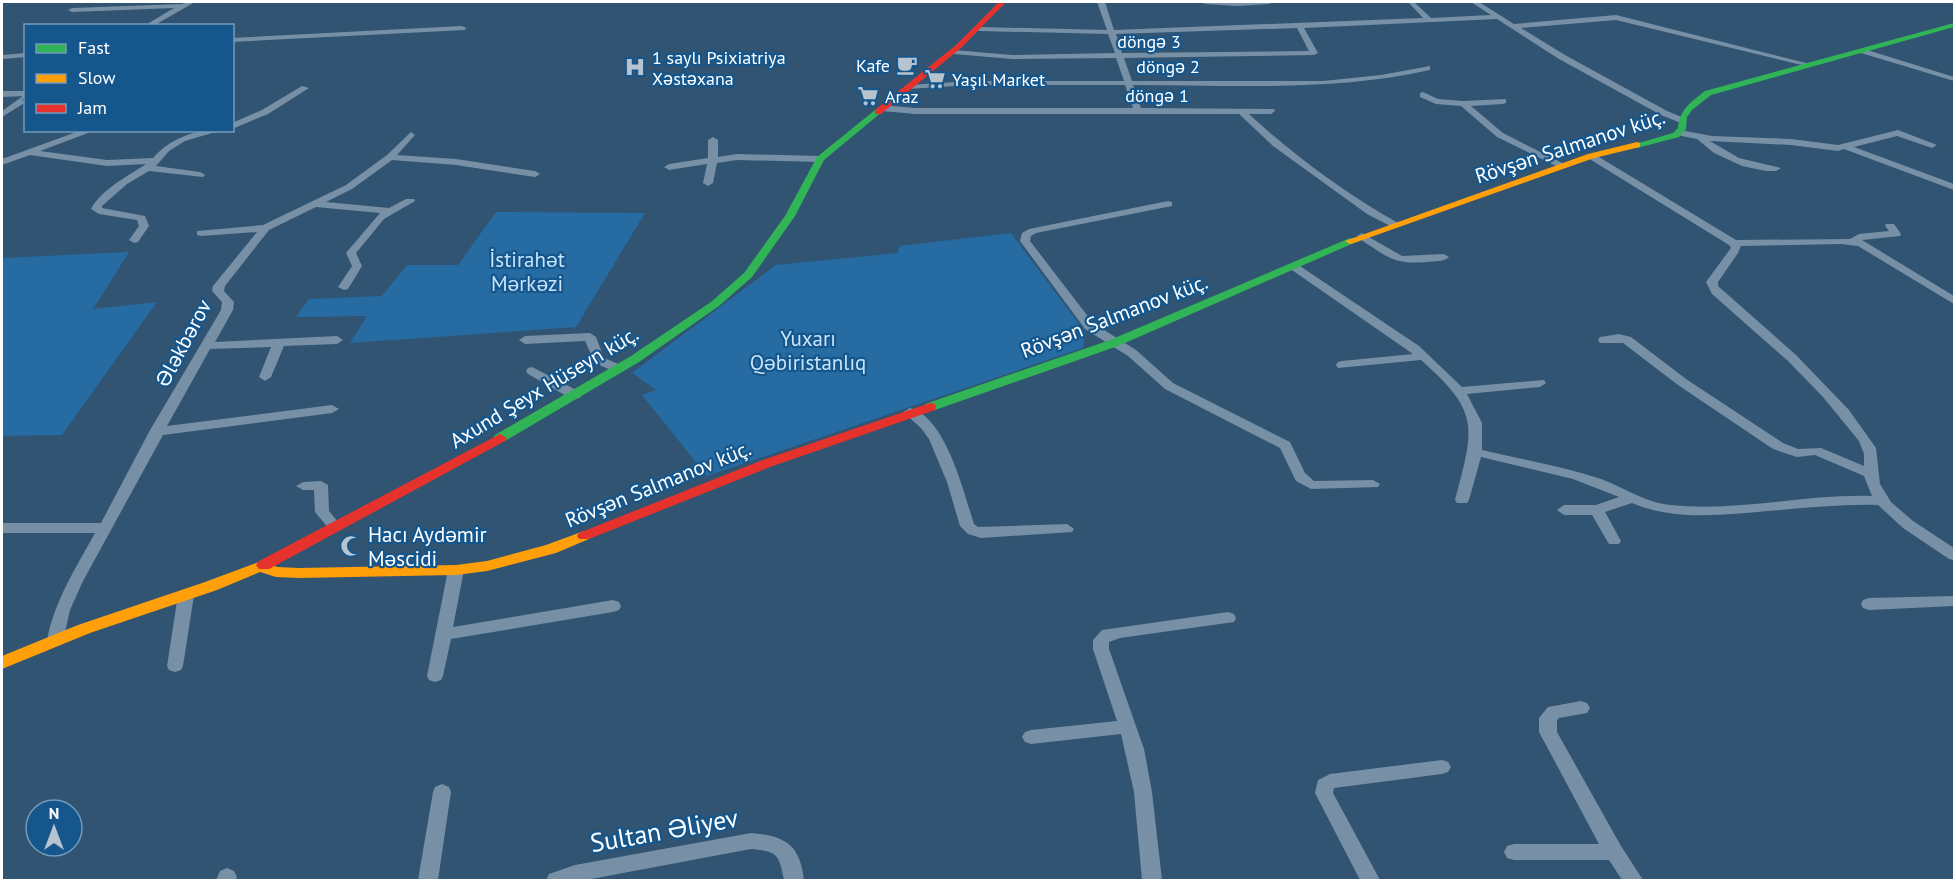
<svg xmlns="http://www.w3.org/2000/svg" width="1956" height="882" viewBox="0 0 1956 882" font-family="'PT Sans',sans-serif">
	<style>
		.green { fill: #266ca2 }
		.lines { fill: none; stroke-linecap: round; stroke-linejoin: round }
		.street { fill: #7790a6; fill-rule: evenodd }
		.fast { fill: #30b455; fill-rule: evenodd }
		.slow { fill: #ff9f0a; fill-rule: evenodd }
		.jam { fill: #e5322d; fill-rule: evenodd }
		.wall { fill: #425b70 }
		.labels { text-anchor: middle; dominant-baseline: central; stroke-width: 4.5; stroke-linejoin: round; paint-order: stroke }
		.far-street-label { font-size: 18px; fill: #fff; stroke: #15578d }
		.far-poi-label { font-size: 18px; fill: #fff; stroke: #15578d; text-anchor: start }
		.street-label { font-size: 21px; fill: #fff; stroke: #15578d }
		.park-label { font-size: 21px; fill: #c6e4fb; stroke: #15578d }
		.poi-label { font-size: 21px; fill: #fff; stroke: #15578d; text-anchor: start }
		.near-street-label { font-size: 26px; fill: #fff; stroke: #15578d }
	</style>
	<rect width="100%" height="100%" fill="#305472"/>
	<!-- green -->
	<path class="green" d="M496,212l149,1 -69,114 -226,16 17,-27 -71,1 13,-18 73,-3 25,-31h51z
		M1011,233l74,99 -2,16 -376,128 -65,-81 14,-5 -24,-17 144,-108 122,-12 1,-7z
		M129,252l-36,57 64,-7 -95,133 -60,1v-178z"/>
	<g class="lines">
		<!-- street -->
		<path class="street" d="M187,2h8l-42,24h-9l30,-18 -102,4 -4,-2 4,-2 110,-4z
			M1097,2h8l9,28 309,-12 -15,-16h6l17,16 60,-3 -20,-13h8l35,22 102,-9 194,49 -4,2 -190,-46 -95,8 44,27 102,56 17,7v4l-3,1 -20,-8 -102,-56 -62,-40 -193,9 14,25 -4,2 -190,3 8,23h191l58,-6 49,-9v4c-97,22 -198,15 -297,15l8,23 133,1 1,2 -4,3h-22c44,41 96,79 149,109v4l-4,1 -27,-14 -94,-68 -34,-32h-324l-33,-3 -4,-3 4,-3 33,3h218l-8,-23h-154l-63,4 -4,-2 4,-2 63,-4h153l-8,-23 -104,1 -58,-5 -4,-2 4,-2 58,5 103,-2 -7,-19 -129,-3 -4,-2 4,-2 128,3zM1297,28l12,23 -187,2 -6,-19z
			M1201,2h72l-4,2 -32,2 -32,-2z
			M462,26l4,2 -1,2 -233,12v-4z
			M1864,49l90,28v4l-93,-28 -1,-2z
			M26,53v4l-24,2v-4z
			M302,86l7,2 -41,26 -36,15v-6l30,-13z
			M2,91h24v5l-24,1z
			M1423,92l15,7 25,2 43,-2v4l-3,1 -32,2 32,27 65,33 -8,2 -63,-31 -36,-31 -25,-2 -16,-7v-4z
			M23,96h3v6l-24,15v-6z
			M82,130h14l-56,21 67,9 46,-2c19,-21 41,-28 69,-28l-37,11 -16,10 -13,15 44,6 5,3 -2,2 -54,-6 -22,13 -25,22v2l43,8 4,10 -11,16 -4,1 -5,-3 10,-14 -2,-6 -38,-6 -8,-5c11,-20 37,-33 55,-45l-39,2 -77,-11 -28,10v-6z
			M1680,130l32,6 79,3 47,6 60,-15 39,15 -5,3 -35,-12 -43,11 100,37v6l-110,-41 -6,2 -47,-6 -81,-4 29,17 42,10 -5,3h-10l-24,-5 -28,-13 -17,-14 -20,-4v-4z
			M411,132l4,3 -18,20 59,4 79,12 5,3 -5,3 -79,-12 -64,-5 -40,29 -26,13 63,6 17,-9h8l1,2 -31,18 -28,34 6,13 -14,23 -4,1 -6,-3 14,-21 -6,-13 34,-40 -64,-6 -47,23 -44,56 -1,5 10,11 -1,8 -18,32 122,-6 6,4 -6,4 -53,2 -13,31 -6,4 -6,-4 12,-30 -61,2 -43,77 165,-21 7,4 -7,4 -169,22 -80,146 -13,29 -7,31 -2,4 -6,2 -6,-2 -2,-4c7,-40 29,-73 48,-108h-93v-10h99l48,-91 72,-122 1,-8 -10,-11 1,-5 44,-54 -56,4 -4,-1v-4l66,-6 83,-40 41,-30z
			M713,137l5,3v17l19,-3 83,2 5,3 -5,3 -83,-2 -20,3 -4,20 -5,3 -5,-3 4,-19 -38,6 -5,-3 5,-3 39,-6v-18z
			M1588,154h6l142,86 114,-1 9,-5 30,-3 -4,-5 1,-2h8l7,10 -1,2 -38,4 92,56v8l-96,-58 -17,-2 -100,2 -3,7 -20,29v4l78,69 53,55 27,38 4,36 11,18 22,19 41,27v12l-5,-1 -46,-31 -25,-23c-37,-1 -73,3 -110,6 -45,4 -93,10 -136,-8l-27,9 16,29 -2,3h-10l-17,-29h-28l-7,-5 7,-5h32l23,-8 -46,-18 -92,-22 -12,43 -2,3h-10l-2,-3c19,-73 26,-87 -34,-140l-83,8 -2,-3 2,-3 4,-1 71,-7 -124,-86v-4h8l122,82 43,41 82,-7 2,3 -6,4 -73,7 15,29v27c39,9 78,16 116,28 24,8 47,25 73,27 66,7 134,-11 201,-9l-8,-20 -49,-21 -18,2 -24,-8 -95,-64 -55,-42h-23l-2,-3 2,-3 19,-3 12,3 55,42 97,64 15,6 23,-1 43,18v-12l-5,-13 -36,-44 -35,-36 -76,-67 -6,-12 25,-34 -2,-3 -141,-87z
			M1168,201l4,1v4l-136,27 -5,3 -1,5 63,82 43,27 37,33 117,59 15,31 9,8 59,-1 7,4 -2,3 -67,2 -15,-8 -16,-33 -115,-59 -37,-33 -43,-27 -65,-88 2,-8 7,-4z
			M1362,233l40,23 42,-2 5,3c-5,5 -14,4 -22,5 -35,3 -40,-6 -69,-24l-1,-2z
			M590,333l6,4 8,21 19,8 2,3 -2,3h-8l-20,-9 -10,-22 -60,3 -6,-4 6,-4z
			M532,367l48,25 1,3 -1,3h-10l-42,-24 -2,-3 2,-3z
			M910,408c36,9 54,85 64,116l4,3 89,-3 7,5 -2,3 -91,6 -13,-4 -8,-8 -13,-44 -18,-43 -8,-11 -18,-16z
			M321,481l7,4 1,26 13,16 -2,3h-10l-15,-18 -1,-22h-11l-7,-4 7,-4z
			M456,565l5,1 3,4 -11,57 160,-27 6,2 2,4 -2,4 -6,2 -162,27 -8,37 -2,4 -6,2 -6,-2 -2,-4 21,-106 3,-4z
			M186,590l6,1 2,4 -11,71 -2,4 -6,2 -6,-2 -2,-4 11,-71 2,-4z
			M1954,596v10l-85,4 -6,-2 -2,-4 2,-4 6,-2z
			M1228,612l6,2 2,4 -2,4 -114,16 -11,4v7l35,100 8,43 10,88h-20l-8,-88 -13,-58 -90,10 -6,-2 -3,-5 3,-5 6,-2 86,-9 -24,-72v-9l9,-10z
			M1581,701l6,2 3,5 -3,5 -28,5 -2,2v12l64,114 22,34h-21l-13,-20h-95l-7,-2 -3,-6 3,-6 7,-2h85l-60,-112v-14l9,-11z
			M1442,760l6,2 3,5 -3,5 -6,2 -108,14 -1,5 47,87h-20l-45,-87 3,-13 12,-6z
			M442,784l7,3 2,5 -13,88h-20l15,-88 2,-5z
			M751,833c35,3 49,12 53,47h-20c-5,-25 -6,-29 -33,-31l-165,31h-40l3,-6 26,-9z
			M227,868l7,3 3,6 -1,3h-20l4,-9z"/>
		<!-- fast -->
		<path class="fast" d="M1954,23v4l-243,68 -19,15 -5,7 -1,12 -7,8 -42,11 -5,-3 41,-12 5,-5c1,-18 13,-26 27,-37z
			M875,110l7,2 -58,48 -29,56 -43,61 -33,29 -80,56 -134,79h-10l-2,-3 2,-3 136,-79 80,-54 33,-29 41,-57 32,-59z
			M1350,238l4,1v4l-236,103 -183,64h-10l-1,-3 1,-3 185,-64z"/>
		<!-- slow -->
		<path class="slow" d="M1637,142l3,1v4l-46,11 -240,85 -4,1 -5,-3 243,-87z
			M584,531l5,2 2,3 -2,3 -33,14 -69,18 -31,4 -157,3 -23,-1 -16,-5 -43,18 -127,43 -88,36v-13l76,-31 127,-43 59,-22 13,7 22,1 157,-3 31,-4 59,-16z"/>
		<!-- jam -->
		<path class="jam" d="M999,2h7l-45,46 -80,66h-6v-4l81,-65z
			M930,403l5,1 1,3 -1,3 -165,57 -181,72h-10l-2,-3 2,-3 181,-72z
			M500,434l7,4 -2,3 -236,128h-10l-3,-4 3,-4z"/>
	</g>
	<!-- wall -->
	<path class="wall" d="M26,97v10l-4,-8z"/>
	<!-- icons -->
	<defs>
		<g id="cafe-bare" transform="scale(1.62)"><path d="M-5.5-4.5H6V0H3Q3 3.5 0 3.5H-2.5Q-5.5 3.5-5.5 0ZM3-3.2v2h1.7v-2ZM-6 4.5H4V6H-6Z" fill="#b7c3ce" stroke="#15578d" stroke-width="2.5" paint-order="stroke"/></g>
		<g id="hospital-bare" transform="scale(1.62)"><path d="M-5-5h3v3.5h4V-5h3V5h-3V1.5h-4V5h-3Z" fill="#b7c3ce" stroke="#15578d" stroke-width="2.5" paint-order="stroke"/></g>
		<g id="supermarket-bare" transform="scale(1.62)"><path d="M-6-5.5h2.5l.6 2H6L4.5 2H-2.5L-4.4-4H-6ZM-1.5 3.2a1.3 1.3 0 1 0 .1 0ZM3 3.2a1.3 1.3 0 1 0 .1 0Z" fill="#b7c3ce" stroke="#15578d" stroke-width="2.5" paint-order="stroke"/></g>
		<g id="mosque-bare" transform="scale(1.62)"><path d="M3.5-4.9A6 6 0 1 0 3.5 4.9A5 5 0 1 1 3.5-4.9Z" fill="#b7c3ce" stroke="#15578d" stroke-width="2.5" paint-order="stroke"/></g>
	</defs>
	<g fill-rule="evenodd">
		<use href="#cafe-bare" x="907" y="65"/>
		<use href="#hospital-bare" x="635" y="67"/>
		<use href="#supermarket-bare" x="935" y="79"/>
		<use href="#supermarket-bare" x="868" y="96"/>
		<use href="#mosque-bare" x="351" y="546"/>
	</g>
	<g class="labels">
		<!-- far-street labels -->
		<g class="far-street-label">
			<text x="1149" y="41">döngə 3</text>
			<text x="1168" y="66">döngə 2</text>
			<text x="1157" y="95">döngə 1</text>
		</g>
		<!-- far-poi labels -->
		<g class="far-poi-label">
			<text x="652" y="57">1 saylı Psixiatriya<tspan x="652" dy="21">Xəstəxana</tspan></text>
			<text x="890" y="65" text-anchor="end">Kafe</text>
			<text x="952" y="79">Yaşıl Market</text>
			<text x="885" y="96">Araz</text>
		</g>
		<!-- street labels -->
		<g class="street-label">
			<text transform="translate(1570 146) rotate(-18)">Rövşən Salmanov küç.</text>
			<text transform="translate(1114 316) rotate(-21)">Rövşən Salmanov küç.</text>
			<text transform="translate(183 343) rotate(-62)">Ələkbərov</text>
			<text transform="translate(544 387) rotate(-31)">Axund Şeyx Hüseyn küç.</text>
			<text transform="translate(658 484) rotate(-22)">Rövşən Salmanov küç.</text>
		</g>
		<!-- park labels -->
		<g class="park-label">
			<text x="527" y="259">İstirahət<tspan x="527" dy="24">Mərkəzi</tspan></text>
			<text x="808" y="338">Yuxarı<tspan x="808" dy="24">Qəbiristanlıq</tspan></text>
		</g>
		<!-- poi labels -->
		<g class="poi-label">
			<text x="368" y="534">Hacı Aydəmir<tspan x="368" dy="24">Məscidi</tspan></text>
		</g>
		<!-- near-street labels -->
		<g class="near-street-label">
			<text transform="translate(664 830) rotate(-10)">Sultan Əliyev</text>
		</g>
	</g>
	<!-- border -->
	<rect width="1956" height="882" fill="none" stroke="#ffffff" stroke-width="6"/>
	<!-- legend -->
	<rect x="24" y="24" width="210" height="108" fill="#15578d" stroke="#739abb" stroke-width="1.5"/>
	<rect x="36" y="44" width="30" height="9" fill="#30b455" stroke="#739abb" stroke-width="1.5"/>
	<text x="78" y="54" font-size="18" fill="#ffffff">Fast</text>
	<rect x="36" y="74" width="30" height="9" fill="#ff9f0a" stroke="#739abb" stroke-width="1.5"/>
	<text x="78" y="84" font-size="18" fill="#ffffff">Slow</text>
	<rect x="36" y="104" width="30" height="9" fill="#e5322d" stroke="#739abb" stroke-width="1.5"/>
	<text x="78" y="114" font-size="18" fill="#ffffff">Jam</text>
	<!-- north arrow -->
	<g transform="translate(54 828)"><circle r="28" fill="#15578d" stroke="#739abb" stroke-width="1.5"/>
	<path d="M0-4.5L10 22L0 15L-10 22Z" fill="#b7c3ce"/>
	<text y="-9" font-size="16" font-weight="bold" text-anchor="middle" fill="#ffffff">N</text>
	</g>
</svg>
